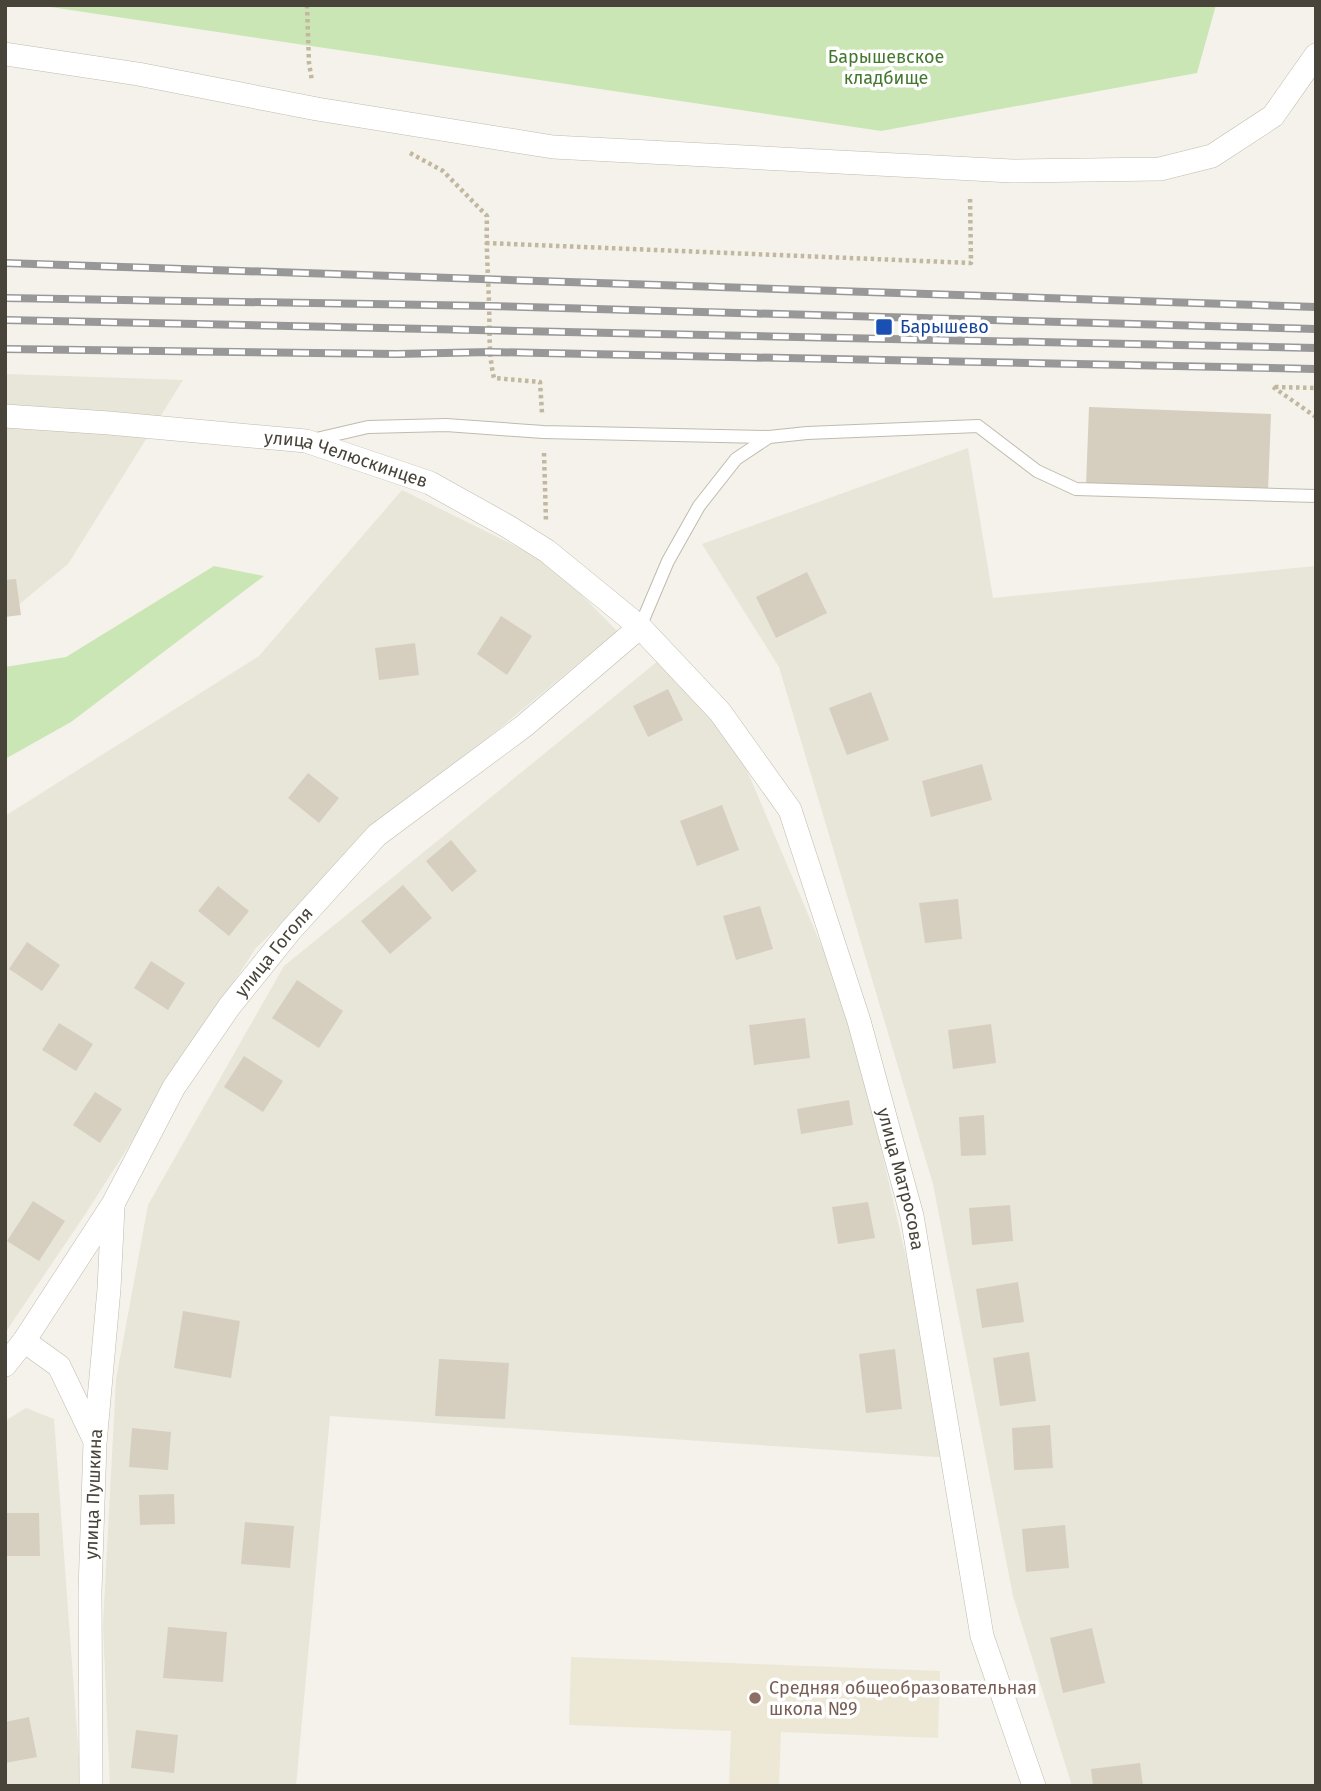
<svg xmlns="http://www.w3.org/2000/svg" width="1321" height="1791" viewBox="0 0 1321 1791" font-family="'Fira Sans',sans-serif">
	<style>
		.residential { fill: #e8e5d9 }
		.education { fill: #ede8d5 }
		.green { fill: #cbe6b5 }
		.building { fill: #d6cfc0 }
		.lines { fill: none; stroke-linecap: round; stroke-linejoin: round }
		.service-casing { stroke: #c0bbad; stroke-width: 14 }
		.minor-casing { stroke: #c0bbad; stroke-width: 24 }
		.path { stroke: #c1b89f; stroke-width: 4.5; stroke-dasharray: 3.5 3.5; stroke-linecap: butt }
		.service { stroke: #fff; stroke-width: 12 }
		.minor { stroke: #fff; stroke-width: 23 }
		.rail-casing { stroke: #989898; stroke-width: 8 }
		.rail { stroke: #fff; stroke-width: 5; stroke-dasharray: 16; stroke-linecap: butt }
		.transit-dot { fill: #1a4fb4; stroke: #fff; stroke-width: 2.5 }
		.education-dot { fill: #8d6e63; stroke: #fff; stroke-width: 2.5 }
		.labels { text-anchor: middle; dominant-baseline: central; stroke-width: 7; stroke-linejoin: round; paint-order: stroke }
		.park-label { font-size: 18px; fill: #42782e; stroke: #fff }
		.transit-label { font-size: 18px; fill: #164399; stroke: #fff; text-anchor: start }
		.street-label { font-size: 18px; fill: #484439; stroke: #fff }
		.education-label { font-size: 18px; fill: #785e54; stroke: #fff; text-anchor: start }
	</style>
	<rect width="100%" height="100%" fill="#f4f2ea"/>
	<!-- residential -->
	<path class="residential" d="M5,374l178,6 -115,184 -63,52z
		M968,448l25,150 323,-32v1220h-244l-59,-190 -80,-412 -154,-517 -77,-123z
		M402,490l148,73 67,68 -246,204 -116,114 -169,264 -81,120v-517l254,-160z
		M658,661l30,19 58,88 104,245 102,445 -622,-42 -34,370h-186l-7,-161 13,-245 32,-175 136,-239z
		M26,1408l28,11 27,367h-76v-365z"/>
	<!-- education -->
	<path class="education" d="M571,1657l369,14 -2,67 -157,-6 -2,54h-50l2,-55 -162,-6z"/>
	<!-- green -->
	<path class="green" d="M37,5h1179l-19,68 -316,58z
		M214,566l50,10 -193,146 -66,37v-92l61,-10z"/>
	<!-- building -->
	<path class="building" d="M1089,407l182,7 -3,78 -182,-6z
		M807,572l20,41 -51,25 -20,-41z
		M16,579l5,36 -16,2v-37z
		M501,616l31,20 -25,39 -30,-21z
		M415,643l4,32 -40,5 -4,-32z
		M668,689l15,31 -35,17 -15,-31z
		M871,692l18,48 -42,15 -18,-47z
		M982,764l10,36 -61,17 -9,-36z
		M308,773l31,25 -20,25 -31,-25z
		M722,805l17,45 -42,16 -17,-45z
		M451,840l26,31 -25,21 -26,-31z
		M403,885l29,33 -42,36 -29,-33z
		M218,886l31,25 -20,25 -31,-25z
		M958,899l4,40 -37,4 -6,-40z
		M760,906l13,43 -37,11 -13,-44z
		M27,942l33,23 -18,26 -33,-22z
		M151,961l34,22 -17,27 -34,-22z
		M297,980l46,31 -24,37 -47,-30z
		M805,1018l5,40 -56,7 -5,-40z
		M59,1023l34,21 -17,27 -34,-21z
		M991,1024l5,39 -43,6 -5,-39z
		M244,1056l39,25 -20,31 -39,-25z
		M95,1092l27,17 -22,34 -27,-18z
		M849,1100l4,25 -52,9 -4,-25z
		M984,1115l2,40 -25,1 -2,-39z
		M33,1201l32,20 -26,40 -32,-20z
		M868,1202l7,36 -37,6 -6,-37z
		M1010,1205l3,36 -41,4 -3,-37z
		M1018,1282l6,40 -42,6 -6,-39z
		M183,1311l57,10 -9,57 -57,-10z
		M895,1349l7,60 -36,4 -7,-59z
		M1029,1352l7,49 -36,5 -7,-48z
		M439,1359l70,4 -4,56 -70,-3z
		M1050,1425l3,43 -39,2 -2,-42z
		M132,1428l39,4 -3,38 -39,-3z
		M174,1494l1,30 -35,1 -1,-30z
		M5,1513h34l1,43h-35z
		M245,1522l49,4 -4,42 -49,-4z
		M1065,1525l4,43 -43,4 -4,-43z
		M168,1627l59,5 -4,50 -60,-4z
		M1092,1628l13,55 -42,10 -13,-55z
		M29,1717l8,40 -32,6v-41z
		M136,1730l42,5 -4,38 -43,-5z
		M1140,1763l3,23h-50l-2,-17z"/>
	<g class="lines">
		<!-- service casing -->
		<g class="service-casing">
			<path id="service" d="M312,440l56,-13 78,-2 97,7 225,5
				M640,627l28,-66 31,-55 37,-47 33,-22 38,-4 171,-7 59,45 39,18 240,7"/>
		</g>
		<!-- minor casing -->
		<g class="minor-casing">
			<g id="minor">
				<path d="M5,54l133,20 179,35 236,38 459,24 148,-2 52,-13 61,-40 43,-61"/>
				<path id="s1" d="M5,416l104,7 197,18 124,42 77,43 40,25 93,76 80,85 70,98 69,211 53,195 70,420 52,150"/>
				<path d="M24,1341l35,25 36,75"/>
				<path id="s2" d="M5,1365l19,-24 89,-137 61,-117 55,-80 61,-76 87,-96 147,-109 116,-99"/>
				<path id="s3" d="M91,1786l-1,-195 5,-148 14,-154 4,-82"/>
			</g>
		</g>
		<!-- path -->
		<path class="path" d="M307,5l2,58 3,18
			M410,153l33,18 44,45c-1,29 1,58 2,87 1,25 -1,50 5,75l46,4 2,31
			M486,243l485,20 -1,-67
			M1273,387l43,30
			M1275,387l41,1
			M544,453l2,68"/>
		<!-- service -->
		<use href="#service" class="service"/>
		<!-- minor -->
		<use href="#minor" class="minor"/>
		<!-- rail casing -->
		<g class="rail-casing">
			<path id="rail" d="M5,263l1311,44
				M5,298l484,8 827,23
				M5,320l1311,28
				M5,349l392,5 93,-2 826,17"/>
		</g>
		<!-- rail -->
		<use href="#rail" class="rail"/>
	</g>
	<!-- markers -->
	<rect class="transit-dot" x="875" y="318" width="18" height="18" rx="3.5"/>
	<circle class="education-dot" cx="755" cy="1698" r="7"/>
	<g class="labels">
		<!-- park labels -->
		<g class="park-label">
			<text x="886" y="57">Барышевское<tspan x="886" dy="21">кладбище</tspan></text>
		</g>
		<!-- transit labels -->
		<g class="transit-label">
			<text x="900" y="327">Барышево</text>
		</g>
		<!-- street labels -->
		<g class="street-label">
			<text stroke="none"><textPath href="#s1" startOffset="345">улица Челюскинцев</textPath></text>
			<text stroke="none"><textPath href="#s2" startOffset="494">улица Гоголя</textPath></text>
			<text stroke="none"><textPath href="#s1" startOffset="1311">улица Матросова</textPath></text>
			<text stroke="none"><textPath href="#s3" startOffset="292">улица Пушкина</textPath></text>
		</g>
		<!-- education labels -->
		<g class="education-label">
			<text x="769" y="1688">Средняя общеобразовательная<tspan x="769" dy="21">школа №9</tspan></text>
		</g>
	</g>
	<!-- border -->
	<rect width="1321" height="1791" fill="none" stroke="#484439" stroke-width="14"/>
</svg>
